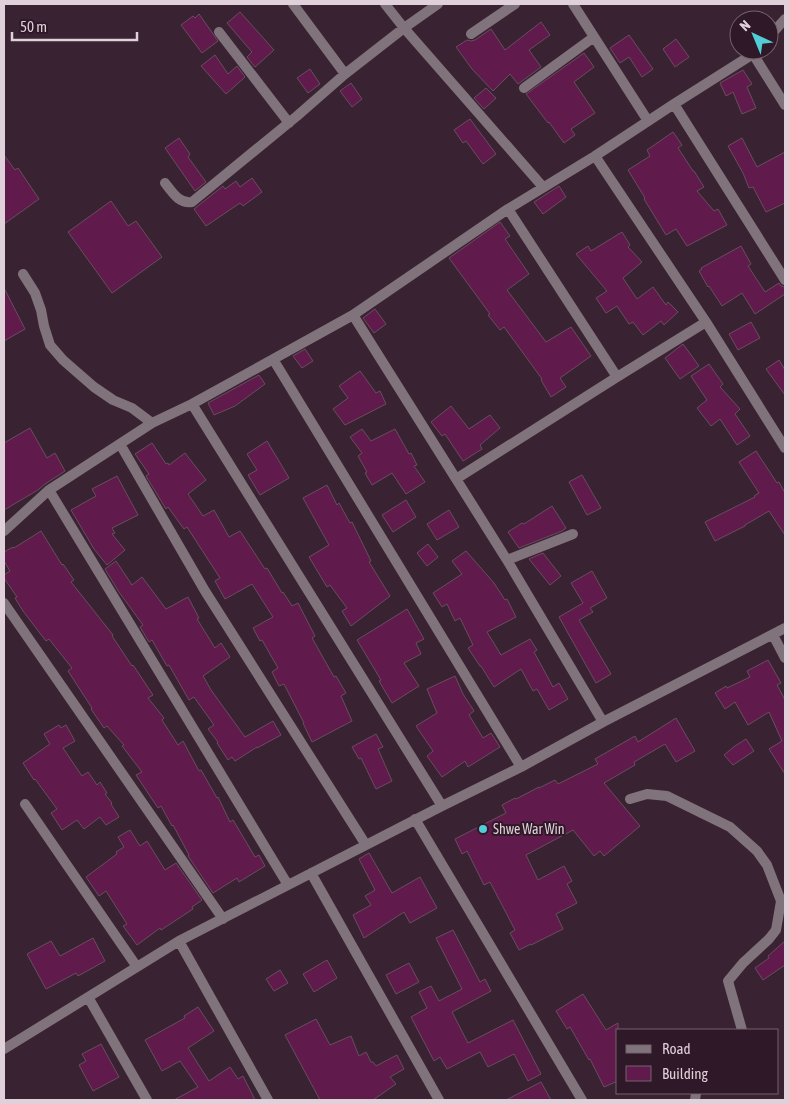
<svg xmlns="http://www.w3.org/2000/svg" width="789" height="1104" viewBox="0 0 789 1104" font-family="'Asap Condensed',sans-serif">
	<style>
		.building { fill: #611a4c; stroke: #684e5e }
		.lines { fill: none; stroke-linecap: round; stroke-linejoin: round }
		.minor { stroke: #80737b; stroke-width: 10 }
		.poi-dot { fill: #52ccd5; stroke: #2f1827; stroke-width: 2 }
		.labels { text-anchor: middle; dominant-baseline: central; stroke-width: 4; stroke-linejoin: round; paint-order: stroke }
		.poi-label { font-size: 14px; fill: #dfd0d9; stroke: #2f1827; text-anchor: start }
	</style>
	<rect width="100%" height="100%" fill="#392231"/>
	<!-- building -->
	<path class="building" d="M240,12l34,38 -19,17 -8,-10 5,-5 -25,-29z
		M199,14l19,27 -16,12 -21,-28 12,-9 2,2z
		M541,22l9,13 -21,15 12,17 -23,17 -8,-10 -17,17 -21,-22 -16,-22 11,-7 4,1 4,-1 16,-11 14,21z
		M629,35l24,34 -11,8 -13,-20 -9,6 -10,-15z
		M676,39l13,18 -14,10 -12,-18z
		M584,53l10,14 -20,15 21,31 -24,16 4,6 -11,8 -15,-21 -1,1 -22,-29z
		M215,55l13,19 9,-8 8,11 -19,17 -25,-28z
		M310,69l10,15 -12,9 -11,-15z
		M743,70l9,14 -5,3 9,21 -14,6 -9,-22 -7,4 -6,-13z
		M351,83l11,16 -10,8 -12,-16z
		M486,88l10,10 -12,11 -10,-11z
		M470,119l26,35 -13,10 -17,-23 -3,2 -9,-13z
		M673,132l9,13 -4,3 15,23h1l10,16 -7,4 17,20 4,-2 9,16 -40,21 -11,-17 -10,6 -22,-36 1,-1 -17,-28 22,-14 -3,-6z
		M179,138l11,16 -2,3 18,25 -11,9 -30,-43z
		M742,138l15,29 28,-15v51l-19,9 -13,-25 -4,1 -6,-15 -15,-27z
		M4,155l11,15 3,-2 21,31 -35,25z
		M252,178l10,14 -19,14 -3,-3 -34,23 -12,-17 29,-23 2,3 11,-8 4,6z
		M559,186l7,11 -23,17 -9,-12z
		M111,201l17,25 8,-5 26,36 -50,36 -44,-61z
		M500,222l10,14 -5,3 24,35 -22,16 39,52 25,-15 20,29 -31,22 6,9 -15,10 -10,-17 1,-1 -24,-33 -14,-19 -4,3 -12,-15 2,-1 -41,-56z
		M622,232l8,13 -2,2 14,15 -19,16 14,21 16,-12 13,18 2,-3 10,10 -14,13 -3,-4 -18,14 -10,-13 -4,2 -12,-18 -11,7 -10,-15 11,-7 -31,-37 12,-8 3,5z
		M741,246l10,18 -3,2 17,26 14,-9 2,3 4,1v7l-30,20 -13,-21 -20,13 -13,-20 -1,1 -9,-16 3,-2 -1,-1z
		M4,288l21,41 -21,12z
		M375,309l11,15 -12,9 -11,-15z
		M751,322l9,16 -22,12 -9,-16z
		M683,344l16,22 -19,13 -15,-21z
		M305,349l8,12 -11,7 -9,-12z
		M779,360l6,10v25l-19,-26z
		M709,364l14,20 -3,3 20,22 -5,5 15,22 -13,9 -17,-26 -9,7 -14,-18 10,-8 -16,-24z
		M360,371l16,22 4,-2 6,13 -41,21 -12,-16 15,-11 -9,-12z
		M259,375l6,9 -30,22 -21,9 -6,-12z
		M451,406l18,23 21,-14 10,13 -20,17 2,4 -19,12 -18,-27 -3,2 -11,-14z
		M30,428l17,30 8,-5 10,18 -20,13 -7,6 -34,20v-67z
		M362,429l9,12 24,-12 14,25 2,-1 6,12 -3,1 11,16 -19,12 -14,-21 -20,12 -7,-12 2,-1 -9,-16 4,-3 -12,-16z
		M267,441l22,37 -29,17 -12,-20 9,-5 -10,-16z
		M152,443l14,21 2,-1 1,2 16,-12 21,27 -18,14 15,22 11,-6 15,27 11,-6 25,38 2,-1 15,25 1,-1 9,14 6,-3 17,33 -3,2 22,39 2,-1 10,17 -5,3 11,25 -40,21 -9,-19h1l-20,-39 -5,2 -7,-14 6,-4 -16,-28 -2,1 -7,-13 20,-11 -21,-33 -27,15 -10,-18 5,-3 -33,-51 -3,2 -16,-22 -2,2 -20,-33 3,-2 -14,-20z
		M756,451l21,32 2,-1 6,11v42l-16,-24 -24,14v1l-30,15 -10,-19 50,-25 -1,-1 5,-3 -20,-31z
		M582,475l19,33 -14,7 -18,-33z
		M117,476l21,39 -26,13 3,5 -3,1 13,16 -18,15 -13,-16 -23,-39 25,-14 -4,-7z
		M327,485l10,20 2,-2 11,20 2,-1 19,39 -2,1 21,34 -39,30 -9,-15 5,-3 -17,-23 -3,2 -18,-30 20,-12 -26,-47z
		M406,500l10,17 -23,15 -11,-17z
		M552,506l14,22 -4,3 -43,17 -11,-16 14,-9 2,1z
		M449,510l10,17 -22,13 -10,-16z
		M41,531l21,34 1,-1 11,16 -3,2 42,53 -1,1 20,30 1,-1 20,30 -5,3 16,20 -2,2 16,25 5,-4 16,30 2,-1 16,28 1,-1 12,25 3,-2 22,37 4,-2 6,11 -26,16 -2,-4 -24,15 -25,-37 1,-1 -16,-30 -1,1 -11,-20 -3,2 -22,-33 6,-3 -20,-26 2,-1 -17,-19 -3,2 -13,-19 1,-1 -24,-37 4,-3 -23,-29 -3,2 -23,-30 -8,-13 2,-1 -13,-19v-3l6,-4 -6,-10v-9l9,-5 1,1z
		M428,544l10,13 -11,9 -10,-13z
		M466,551l28,32 11,17 2,-1 9,18 -29,15 14,23 29,-16 7,11 -3,2 19,35 6,-4 9,16 -19,11 -12,-21 -4,2 -12,-22 -27,18 -13,-21h-1l-12,-18 5,-3 -13,-27 -5,3 -8,-17 -5,3 -9,-14 29,-19 -10,-13z
		M543,553l18,23 -11,9 -21,-26z
		M116,561l16,24 10,-8 24,32 22,-12 11,21 -2,1 18,29 6,-5 9,14 -27,19 8,14 34,47 28,-16 8,14 -24,13v-1l-22,14 -3,-4 -4,3 -11,-17 1,-1 -10,-13 6,-4 -20,-28 -5,3 -20,-35 -2,1 -15,-26 -3,2 -9,-15 3,-2 -24,-33 -14,-23z
		M592,571l15,27 -17,10 3,4 -14,8 32,54 -15,9 -37,-66 24,-14 -12,-20z
		M407,609l17,30 -8,4 5,11 -17,9 15,23 -27,17 -13,-22 2,-1 -24,-40z
		M768,660l13,23 -4,2 8,15v74l-16,-25 13,-8 -13,-29 -21,13 -13,-23 -10,7 -10,-16 11,-7 1,2 23,-11 -3,-6z
		M455,676l8,18 11,17 -5,4 14,23 8,-5 9,14 -32,20 -3,-6 -23,16 -15,-21 6,-5 -17,-25 21,-13 -10,-24z
		M676,718l19,33 -19,11 -11,-18 -31,18 1,3 -31,18 36,43 -36,30 -4,-5 -6,5 -21,-26 -47,25 12,25 26,-14 8,15 -5,3 10,19 -21,11 7,15 -32,16v-1l-12,6 -9,-17 5,-3 -25,-48 -6,3 -17,-34 -5,3 -7,-15 51,-26 -4,-8 13,-7 1,1 23,-12v1l16,-8 3,4 40,-20 -3,-5 40,-23 3,6z
		M59,725l2,3 5,-3 9,16 -12,7 19,28 6,-4 9,13 3,-3 7,11 -2,1 7,9 -1,1 8,13 -13,8 -6,-8 -16,12 -7,-9 -15,10 -11,-17 6,-4 -22,-30 -1,1 -11,-17 27,-19 -6,-10z
		M376,734l7,13 -5,2 14,32 -16,8 -15,-31 -2,1 -7,-12z
		M746,739l8,12 -21,14 -9,-10 11,-9z
		M130,830l10,16 7,-5 18,29 11,-7 26,37 -10,7 1,2 -32,21 -1,-2 -23,17 -14,-19 4,-2 -21,-33 -7,5 -13,-19 31,-23 -1,-2 8,-5 -6,-10z
		M369,853l23,40 28,-16 17,31 -27,15 -6,-11 -40,26 -11,-23 18,-10 -6,-9 10,-6 -16,-31z
		M453,930l27,52 5,-3 6,12 -39,21 16,31 45,-23 28,54 -13,7 -14,-27 -26,13 -8,-15 -33,17 -7,-12 -6,4 -23,-44 16,-9 -8,-16 12,-6 8,15 23,-12 -26,-51z
		M93,938l12,23 -27,15 -2,-3 -30,16 -19,-35 24,-13 9,15z
		M785,941v24l-22,15 -8,-12 14,-10 -1,-2z
		M327,960l10,18 -23,14 -11,-18z
		M409,963l10,19 -23,12 -10,-19z
		M280,970l8,13 -14,8 -8,-12z
		M583,994l23,36 12,-7v58l-14,6 -14,-28 -1,1 -19,-33 -3,2 -11,-18z
		M198,1007l16,24 -26,17 21,33 21,-14 8,12 5,-3 12,24h-81l24,-13 -18,-26 -18,10 -17,-31 40,-22 -1,-2z
		M316,1019l14,26 21,-9 8,20 7,-4 5,10h2l3,4 21,-11 7,14 -14,8 6,7 -23,16h-53l-35,-65z
		M101,1044l18,33 -26,14 -14,-26 7,-4 -4,-7z
		M541,1082l10,18h-45z"/>
	<g class="lines">
		<!-- minor -->
		<path class="minor" d="M293,4l52,70
			M385,4l19,24 139,159
			M573,4l75,117
			M219,32l70,91
			M471,34l44,-30
			M769,37l16,-18
			M753,54l32,51
			M524,88l70,-51
			M674,104l111,176
			M595,156l111,166 79,126
			M165,183c7,9 14,21 27,19l105,-86 48,-42 59,-46 34,-24
			M508,209l109,168
			M23,274l12,19 6,17 3,16 6,19 13,15 31,27 19,13 19,8 20,15
			M353,315l154,245 96,162
			M273,359l248,408
			M192,404l250,402
			M120,444l85,147 161,254
			M456,479l161,-102 89,-55
			M49,490l239,395
			M4,531l45,-41 103,-67 40,-19 161,-89 155,-106 87,-53 79,-52 79,-50 4,-4
			M507,560l66,-26
			M4,603l219,316
			M773,635l12,23
			M630,799l17,-5 20,2 63,31 27,24 10,14 14,36 -5,29 -7,9 -26,24 -15,18 14,49
			M25,804l112,163
			M415,819l167,281
			M311,873l128,227
			M179,941l89,159
			M88,997l59,103
			M4,1049l175,-108 263,-135 79,-39 82,-45 182,-94
			M695,1100l1,-7"/>
	</g>
	<!-- markers -->
	<circle class="poi-dot" cx="483" cy="829" r="5"/>
	<g class="labels">
		<!-- poi labels -->
		<g class="poi-label">
			<text x="493" y="829">Shwe War Win</text>
		</g>
	</g>
	<!-- border -->
	<rect width="789" height="1104" fill="none" stroke="#dfd0d9" stroke-width="10"/>
	<!-- legend -->
	<rect x="616" y="1029" width="162" height="65" fill="#2f1827" stroke="#75626e"/>
	<rect x="626" y="1045" width="25" height="8" fill="#80737b" stroke="#75626e"/>
	<text x="662" y="1054" font-size="15" fill="#dfd0d9">Road</text>
	<rect x="626" y="1066" width="25" height="15" fill="#611a4c" stroke="#75626e"/>
	<text x="662" y="1079" font-size="15" fill="#dfd0d9">Building</text>
	<!-- north arrow -->
	<g transform="translate(754 35) rotate(316)"><circle r="24" fill="#2f1827" stroke="#75626e"/>
	<path d="M0-4L9 19L0 12L-9 19Z" fill="#52ccd5"/>
	<text y="-8" font-size="14" font-weight="bold" text-anchor="middle" fill="#dfd0d9">N</text>
	</g>
	<!-- scale -->
	<path d="M12 32v8h125v-8" fill="none" stroke="#dfd0d9" stroke-width="2.5"/>
	<text x="20" y="32" font-size="15" fill="#dfd0d9" stroke="#2f1827" stroke-width="4" paint-order="stroke">50 m</text>
</svg>
